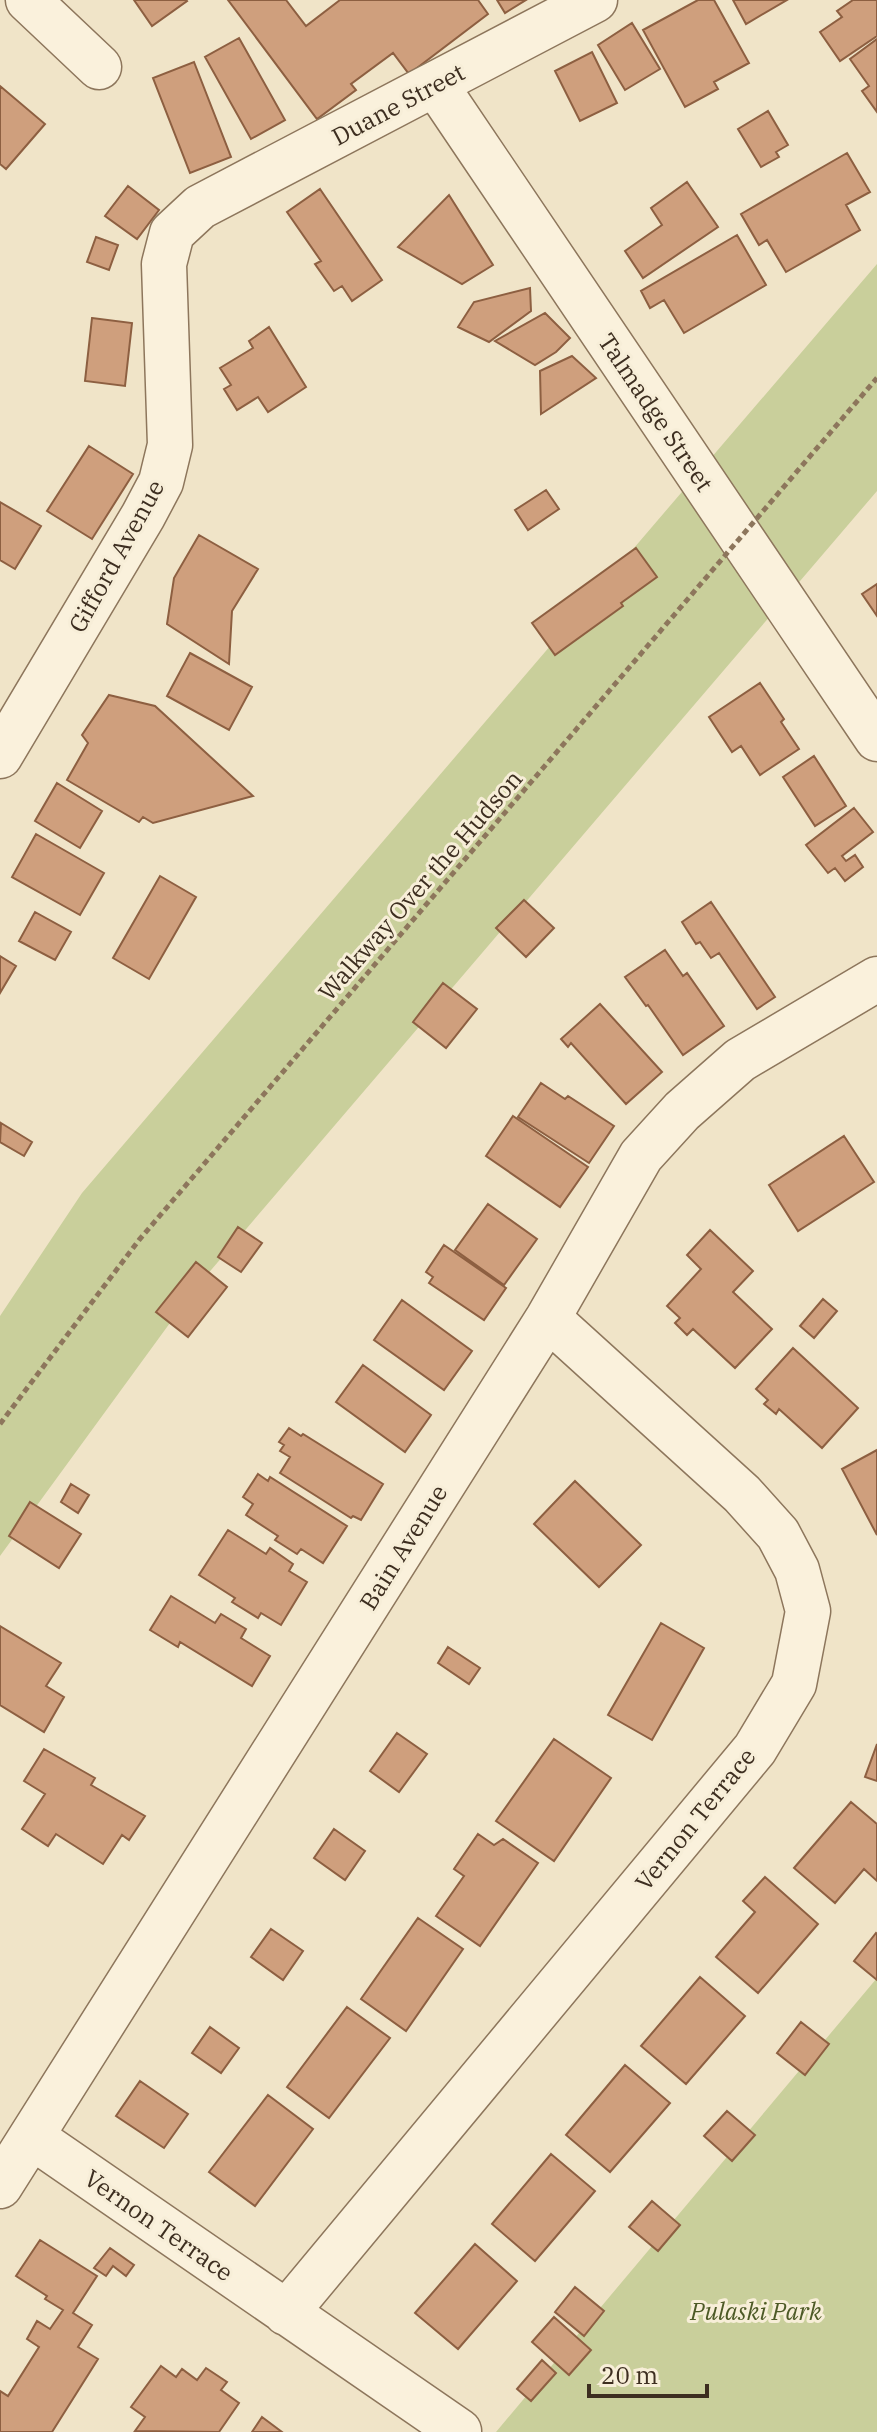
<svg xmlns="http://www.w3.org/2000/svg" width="877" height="2432" viewBox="0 0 877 2432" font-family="'IBM Plex Serif',serif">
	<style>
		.green { fill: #c9cf9b }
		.building { fill: #cf9f7d; stroke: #8d5f41; stroke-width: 2 }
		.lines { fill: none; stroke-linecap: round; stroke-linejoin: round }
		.minor-casing { stroke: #8d765c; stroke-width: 47 }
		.minor { stroke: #faf1dc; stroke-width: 44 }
		.path-bridge { stroke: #8d765c; stroke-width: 5; stroke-dasharray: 6 4; stroke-linecap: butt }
		.labels { text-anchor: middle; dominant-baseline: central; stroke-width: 6; stroke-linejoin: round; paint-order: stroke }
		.street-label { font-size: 24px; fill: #3d2e20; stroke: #f7eed8 }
		.park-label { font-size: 24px; font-style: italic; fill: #4d5a26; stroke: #f7eed8 }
	</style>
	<rect width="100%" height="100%" fill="#f0e4c8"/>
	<!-- green -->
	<path class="green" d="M877,264v227l-683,799 -194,266v-240l82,-123z
		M877,1978v454h-381z"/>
	<!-- building -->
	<path class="building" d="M134,0h52l1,1 -35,25z
		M228,0h58l20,26 34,-26h138l10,14 -79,60 -16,-21 -42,31 5,6 -39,29z
		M497,0h29l-21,13z
		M698,0h16l35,63 -35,19 4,7 -33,18 -42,-77z
		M733,0h54l-41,24z
		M853,0h24v36l-37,25 -20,-29 22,-15 -5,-6z
		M632,23l28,46 -35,21 -27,-45z
		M239,38l46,82 -34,19 -46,-82z
		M877,39v73l-15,-21 7,-5 -19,-27z
		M592,52l25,51 -37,18 -25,-50z
		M194,62l37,95 -41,16 -37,-95z
		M0,86l45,38 -39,45 -6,-5z
		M768,111l20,34 -12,7 3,5 -18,10 -23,-38z
		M847,153l23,39 -24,13 14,25 -74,42 -19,-32 -8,5 -18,-31z
		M687,182l31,45 -75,51 -18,-27 37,-26 -11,-17z
		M128,186l31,24 -22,29 -32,-23z
		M320,189l62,91 -30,21 -10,-15 -8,5 -19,-27 6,-3 -34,-49z
		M449,195l44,70 -31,19 -64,-37z
		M737,235l29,50 -82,48 -20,-33 -14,8 -9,-17z
		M96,237l22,8 -9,25 -22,-8z
		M530,288l1,23 -42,31 -31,-15 16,-25z
		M545,313l25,25 -14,14 -21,13 -40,-24z
		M92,318l40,5 -7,63 -40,-5z
		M269,327l37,60 -38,25 -10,-15 -21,13 -13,-21 7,-4 -11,-17 33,-20 -4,-7z
		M572,356l24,22 -55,36 -1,-43z
		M89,446l44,28 -41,65 -45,-28z
		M546,490l13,19 -31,21 -13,-20z
		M0,502l41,24 -26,43 -15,-9z
		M199,535l59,34 -26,42 -3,53 -62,-40 7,-46z
		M636,548l21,29 -36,26 2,3 -68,49 -23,-32z
		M877,584v32l-15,-22z
		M190,653l62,34 -23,43 -62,-34z
		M760,683l24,36 -3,3 18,27 -39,26 -19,-29 -9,6 -23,-35z
		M109,695l46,11 98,90 -100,27 -10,-6 -4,5 -72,-42 21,-37 -6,-8z
		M814,756l32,50 -31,20 -32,-49z
		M57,783l45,28 -22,37 -45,-27z
		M854,808l19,24 -31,24 4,5 9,-6 8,12 -18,14 -10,-13 -7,5 -22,-28z
		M36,834l68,39 -24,42 -68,-38z
		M160,876l36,21 -47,82 -36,-21z
		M524,900l30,28 -28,29 -30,-29z
		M711,902l64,95 -18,12 -38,-56 -8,5 -11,-16 -4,2 -14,-22z
		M35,912l36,20 -16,28 -36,-19z
		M665,950l18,26 4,-3 37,53 -41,29 -35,-50 -2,1 -21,-29z
		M0,956l16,10 -16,27z
		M443,983l34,26 -31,39 -33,-26z
		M600,1004l62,68 -36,32 -55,-61 -3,4 -7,-8z
		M541,1083l24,16 3,-3 46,30 -25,37 -71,-46z
		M513,1116l75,51 -28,40 -74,-51z
		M1,1123l31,19 -8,14 -24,-14z
		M844,1136l30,46 -76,49 -29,-46z
		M488,1204l49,35 -33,46 -49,-35z
		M238,1227l24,16 -21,29 -23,-15z
		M710,1230l43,41 -20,21 39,37 -37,39 -42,-39 -6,6 -12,-12 5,-5 -13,-12 34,-37 -14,-14z
		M444,1245l62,43 -22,32 -55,-37 4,-6 -7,-5z
		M196,1262l31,25 -39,50 -32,-25z
		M823,1299l14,12 -23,27 -14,-12z
		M402,1300l70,51 -28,39 -70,-50z
		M793,1348l65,60 -36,40 -43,-39 -3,5 -12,-10 4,-4 -12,-11z
		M363,1365l68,50 -26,37 -69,-50z
		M289,1428l12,8 2,-2 80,50 -22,36 -8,-4 -2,2 -71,-45 10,-16 -10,-6 4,-6 -5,-3z
		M877,1450v85l-35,-66z
		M258,1474l10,7 2,-4 77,49 -24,37 -22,-14 -4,5 -22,-14 3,-4 -32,-21 7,-11 -10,-7z
		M575,1481l66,64 -42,42 -65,-63z
		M71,1484l18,11 -11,18 -17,-11z
		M30,1502l51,32 -22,34 -50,-32z
		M228,1530l38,24 4,-6 23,16 -4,7 18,11 -26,43 -20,-12 -3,5 -26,-16 3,-4 -36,-23z
		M171,1596l44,27 6,-9 25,15 -5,9 29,18 -18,30 -72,-44 -2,5 -28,-17z
		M661,1623l43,25 -52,92 -44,-25z
		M0,1626l61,37 -15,23 18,11 -20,35 -44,-27z
		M448,1647l32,21 -11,16 -31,-21z
		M397,1733l30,21 -28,38 -29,-21z
		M554,1739l57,39 -57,83 -58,-40z
		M877,1744v37l-12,-4z
		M44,1749l51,29 -4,7 54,31 -16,24 -7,-5 -19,29 -47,-30 -8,12 -26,-17 23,-35 -21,-13z
		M851,1802l26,22v57l-13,-12 -29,34 -41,-35z
		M334,1829l31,22 -20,29 -31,-22z
		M478,1834l16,11 9,-6 35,24 -58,83 -44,-30 28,-40 -10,-7z
		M765,1877l53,47 -60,69 -42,-36 39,-45 -12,-11z
		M418,1918l45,31 -57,82 -45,-32z
		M271,1929l32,22 -20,29 -32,-23z
		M876,1933l1,1v46l-23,-19z
		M700,1977l45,39 -59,68 -45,-38z
		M347,2007l43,31 -61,80 -42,-31z
		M801,2022l28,22 -24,31 -28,-22z
		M210,2027l29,21 -18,25 -29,-20z
		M625,2065l45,38 -60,69 -44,-37z
		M140,2081l48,33 -24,34 -48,-32z
		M268,2095l45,34 -58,77 -46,-34z
		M727,2111l28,24 -23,26 -28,-25z
		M551,2154l44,37 -60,70 -43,-37z
		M652,2201l28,24 -22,26 -29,-24z
		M40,2240l57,36 -24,37 19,12 -14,22 20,12 -46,73h-52v-41l8,5 31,-49 -12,-8 10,-18 13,8 13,-19 -18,-11 2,-3 -31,-20z
		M475,2244l42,37 -59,68 -43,-36z
		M110,2248l24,17 -8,11 -13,-10 -7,10 -12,-8z
		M575,2287l29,24 -20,25 -29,-24z
		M554,2317l37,33 -22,25 -37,-33z
		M542,2360l14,13 -25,28 -14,-12z
		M161,2366l15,11 6,-8 15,11 9,-12 21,14 -6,8 18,13 -20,29 -84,-1 10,-14 -14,-10z
		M262,2417l20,15h-30z"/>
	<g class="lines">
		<!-- minor casing -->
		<g class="minor-casing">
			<path id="minor" d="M28,0l71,67
				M435,84l442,655
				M0,756l143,-240 18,-34 9,-37 -6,-181 8,-31 28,-26 395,-207
				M32,2137l427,294
				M0,2186l548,-868 93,-162 41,-45 58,-51 137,-81
				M286,2313l469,-564 39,-65 14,-73 -11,-41 -19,-36 -36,-40 -194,-176"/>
		</g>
		<!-- minor -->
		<use href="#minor" class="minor"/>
		<!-- path-bridge -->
		<path class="path-bridge" d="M0,1424l139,-184 738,-862"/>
	</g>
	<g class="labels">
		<!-- street labels -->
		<g class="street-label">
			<text transform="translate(398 104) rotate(-28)">Duane Street</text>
			<text transform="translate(656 412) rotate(56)">Talmadge Street</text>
			<text transform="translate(116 556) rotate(-61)">Gifford Avenue</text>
			<text transform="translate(420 885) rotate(-49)">Walkway Over the Hudson</text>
			<text transform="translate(403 1547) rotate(-58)">Bain Avenue</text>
			<text transform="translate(695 1819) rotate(-51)">Vernon Terrace</text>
			<text transform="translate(159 2225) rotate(35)">Vernon Terrace</text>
		</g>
		<!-- park labels -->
		<g class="park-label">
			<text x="756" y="2311">Pulaski Park</text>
		</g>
	</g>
	<!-- scale -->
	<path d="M589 2384v12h118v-12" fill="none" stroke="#3d2e20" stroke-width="4"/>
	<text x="601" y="2384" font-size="24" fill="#3d2e20" stroke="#f7eed8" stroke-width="6" paint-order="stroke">20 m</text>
</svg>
